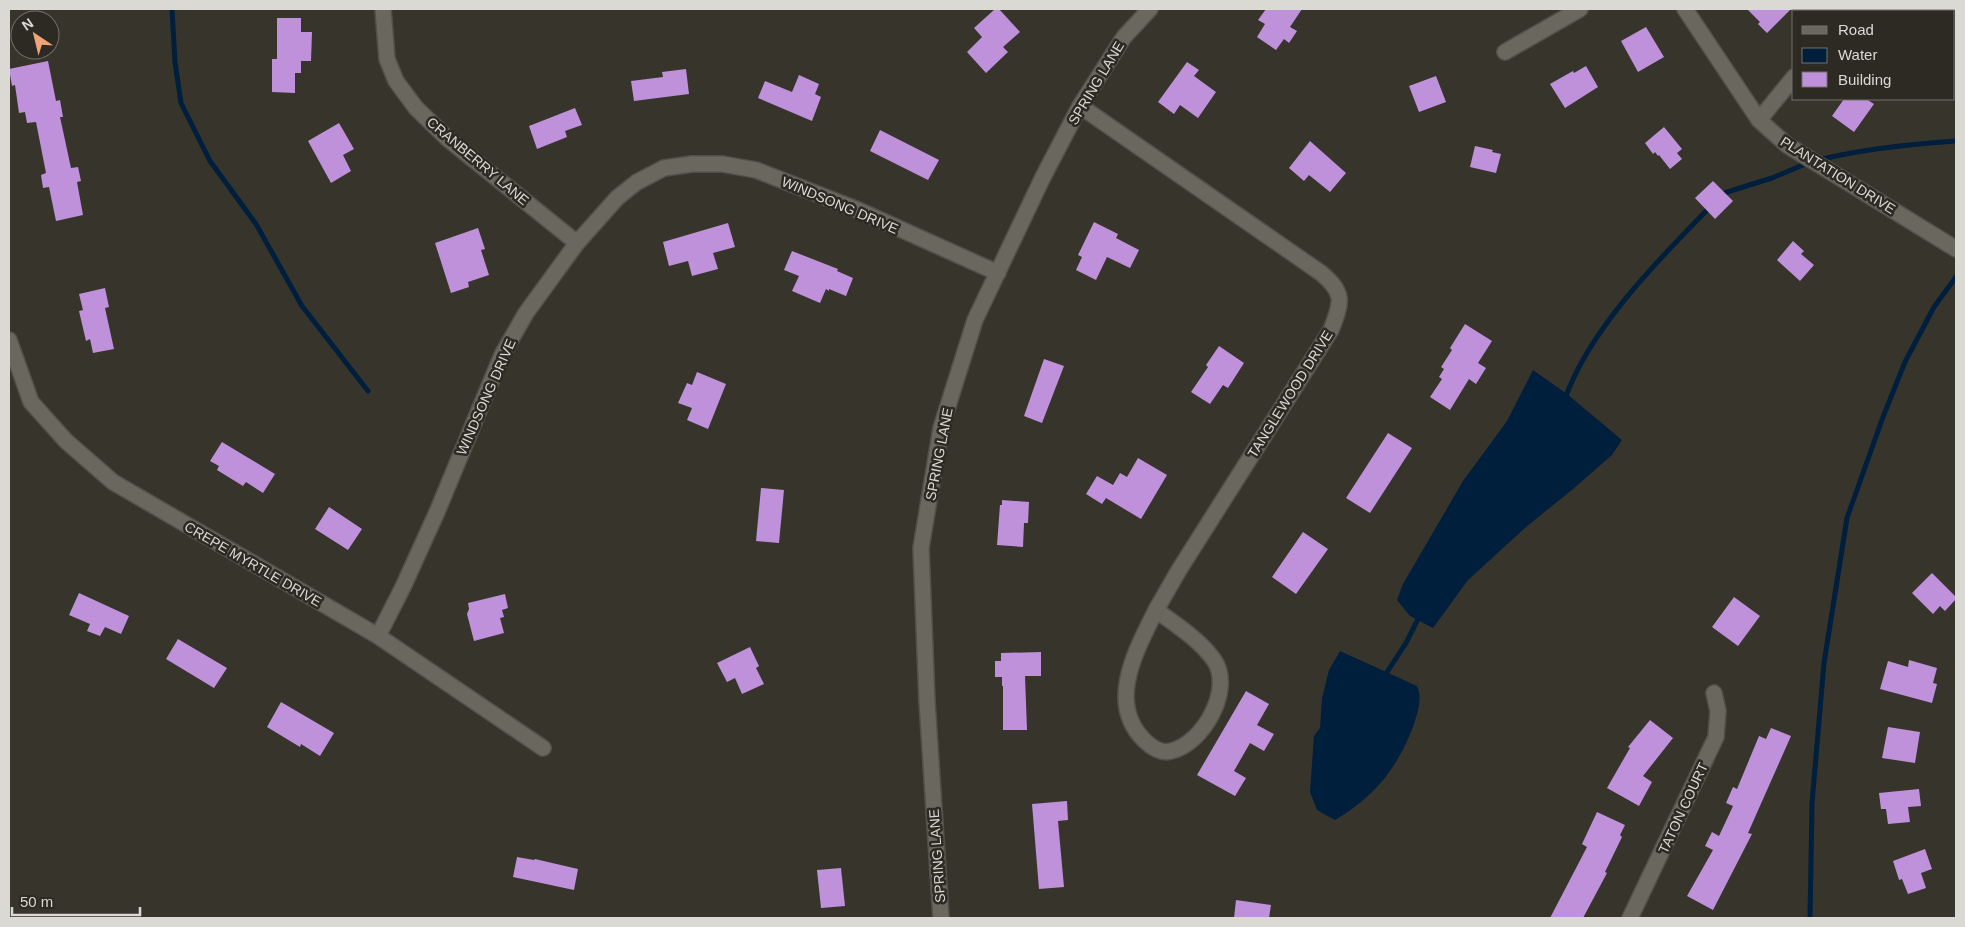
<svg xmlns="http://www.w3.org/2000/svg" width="1965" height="927" viewBox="0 0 1965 927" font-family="Helvetica,sans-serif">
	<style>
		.water { fill: #001f3c }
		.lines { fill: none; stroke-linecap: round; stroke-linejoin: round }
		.stream { stroke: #001f3c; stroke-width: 5 }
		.building { fill: #bf91db }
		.minor-casing { stroke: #53504a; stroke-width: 18 }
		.minor { stroke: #6a675f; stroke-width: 15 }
		.labels { text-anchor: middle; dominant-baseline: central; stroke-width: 5; stroke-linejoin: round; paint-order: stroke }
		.street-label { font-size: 14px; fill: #dbd9d4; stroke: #2d2a23 }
	</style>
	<rect width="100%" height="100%" fill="#37342c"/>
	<!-- water -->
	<path class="water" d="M1533,370l34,24 55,46 -10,15 -39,34 -47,38 -58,53 -35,48 -23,-12 -13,-16 6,-16 60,-103 44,-60z
		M1340,651l77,35c6,13 0,28 -4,41 -17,43 -38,69 -78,93l-18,-10 -7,-18 4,-56 6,-8 2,-30 7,-28z"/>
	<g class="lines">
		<!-- stream -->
		<path class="stream" d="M172,9l3,53 6,41 29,58 46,63 46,82 66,85
			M1818,160c45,-11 92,-16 138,-19
			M1720,196l4,-3 48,-15 38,-16
			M1565,399c24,-70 95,-141 146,-193
			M1385,678l2,-6 19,-29 14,-28
			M1810,918l2,-115 12,-140 23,-145 36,-101 22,-55 29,-55 22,-30"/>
	</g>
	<!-- building -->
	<path class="building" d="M995,9h4l21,23 -17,15 5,5 -22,21 -19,-21 15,-15 -8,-9z
		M1266,9h36l-12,18 7,4 -8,12 -5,-4 -8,11 -19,-13 8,-13 -7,-4z
		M1747,9h44l-24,24 -9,-9 2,-2z
		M277,18h24v14h11l-1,29h-10v12h-6v20l-23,-1v-33h5z
		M1646,27l18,30 -26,15 -17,-31z
		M48,61l8,40 4,-1 3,17h-3l11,51 7,-1 3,14 -4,1 6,33 -27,6 -7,-34 -6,1 -2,-13 5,-2 -10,-51 -9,1 -2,-11 -6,1 -4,-28 -3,1 -3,-17z
		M1187,62l12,8 -5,6 22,16 -18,26 -18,-13 -6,9 -16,-12z
		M1586,66l12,21 -33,21 -15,-24 23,-13 1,2z
		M686,69l3,25 -55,7 -3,-20 32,-4 -1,-5z
		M799,75l20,9 -4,10 6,3 -9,24 -54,-23 7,-17 27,11z
		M1436,76l10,26 -27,10 -10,-26z
		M1844,99h22l8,5 -20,28 -22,-16z
		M575,108l7,17 -17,6 2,6 -30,12 -8,-23z
		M339,123l15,26 -11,6 8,16 -20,12 -23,-42z
		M1664,127l18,22 -5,4 5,6 -12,10 -11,-14 -1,1 -3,-4 -2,2 -8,-11z
		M880,130l59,30 -11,20 -58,-29z
		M1310,141l36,32 -16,19 -21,-17 -5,6 -15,-13z
		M1475,146l18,4 -1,2 9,2 -5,19 -26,-6z
		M1713,181l20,20 -18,18 -20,-21z
		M1094,222l24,12 -2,4 23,12 -9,18 -23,-11 -11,23 -20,-10 6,-13 -4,-2z
		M728,223l7,24 -22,6 5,16 -26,7 -4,-15 -19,5 -6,-24z
		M478,228l7,21 -4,1 8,25 -21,7 1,5 -18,6 -16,-50z
		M1793,241l11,10 -3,3 13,11 -14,16 -23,-21z
		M792,251l46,18 -1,2 16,7 -7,18 -17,-7v2l-3,-2 -6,14 -28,-12 7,-15 -15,-6z
		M105,288l4,19 -4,1 9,41 -21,4 -3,-14 -4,2 -7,-30 4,-1 -4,-16z
		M1465,324l27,17 -14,22 8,5 -10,16 -7,-5 -19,31 -20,-13 12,-18 -3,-2 5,-8 -3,-2 11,-17 -2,-2z
		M1219,346l25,17 -16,25 -5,-3 -13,19 -19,-12 17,-25 -2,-2z
		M1044,359l20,7 -22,57 -18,-7z
		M697,372l29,12 -18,45 -21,-9 5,-12 -14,-5 9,-20 5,2z
		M1388,433l24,15 -42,65 -24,-15z
		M222,442l53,32 -12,19 -17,-11 -3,4 -26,-16 2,-4 -9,-5z
		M1138,458l29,17 -26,44 -35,-21 -4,6 -16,-10 11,-18 16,9 7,-12 7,4z
		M761,488l23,2 -5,53 -23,-2z
		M1002,500l27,2 -1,21h-4l-1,24 -26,-2 3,-40h2z
		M329,507l33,22 -14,21 -33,-21z
		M1303,532l25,17 -32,45 -24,-17z
		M1932,573l24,24v2l-11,12 -5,-5 -7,8 -21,-21z
		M79,593l50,23 -8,18 -16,-7 -5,9 -13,-5 3,-7 -21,-9z
		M505,594l3,14 -6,2 2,7 -4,1 4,15 -30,8 -7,-27 2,-5 -1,-6z
		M1734,597l26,19 -22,30 -26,-19z
		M178,639l49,29 -13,20 -48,-29z
		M750,647l9,19 -3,2 8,16 -22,10 -7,-16 -8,4 -10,-19z
		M1041,652v24h-16l2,54h-24v-44h-1v-9h-7v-16h6v-8z
		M1909,660l28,8 -4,15 4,1 -5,19 -52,-14 8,-28 20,6z
		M1246,691l23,13 -12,21 17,9 -10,17 -14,-8 -16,28 12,7 -11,18 -38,-21z
		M281,702l53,31 -14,23 -19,-12 -1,3 -33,-20z
		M1650,720l23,18 -30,38 9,6 -13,24 -32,-18 23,-40 -2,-1z
		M1888,727l32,5 -5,31 -33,-5z
		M1771,728l20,8 -43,97 4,1 -39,76 -26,-14 26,-46 -8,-4 7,-14 7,4 14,-30 -7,-3 7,-16 4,2 22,-53 7,3z
		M1919,789l2,17 -13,1 2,15 -22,2 -2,-15h-5l-2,-16z
		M1067,801l1,19 -10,1 6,66 -25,2 -7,-85z
		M1597,812l28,13 -5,10 2,2 -17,35 2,1 -24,45h-33l37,-71 -5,-3z
		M1925,849l7,20 -11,4 5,15 -18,6 -6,-15 -3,1 -6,-19z
		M517,857l17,3 1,-1 43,10 -4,21 -61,-13z
		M841,868l4,38 -24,2 -4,-38z
		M1236,900l35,5 -2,13h-35z"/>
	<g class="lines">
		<!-- minor casing -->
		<g class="minor-casing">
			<path id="minor" d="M383,9l4,50 9,22 20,27 32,31 129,104
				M1685,9l74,111 28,25 169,104
				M1847,11l2,-2
				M1505,52l75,-43
				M1080,106l241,167c24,20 21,29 10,57l-152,240 -23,40
				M1759,120l35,-43
				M9,340l22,62 35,39 47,41 265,154 165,112
				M1156,610c20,15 43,29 58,50 20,29 -11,84 -43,91 -11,3 -20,-4 -27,-11 -38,-38 -7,-91 12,-130z
				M378,636l25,-49 34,-75 65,-157 24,-42 51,-70 40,-45 20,-16 27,-14 28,-4h30l34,6 102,40 140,63
				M941,918l-14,-217 -6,-153 20,-120 34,-108 68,-143 37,-71 44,-69 26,-28
				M1630,918l86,-181 2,-26 -4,-18"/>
		</g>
		<!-- minor -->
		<use href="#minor" class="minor"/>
	</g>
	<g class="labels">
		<!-- street labels -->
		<g class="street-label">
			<text transform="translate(1096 83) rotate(-59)">SPRING LANE</text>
			<text transform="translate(478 161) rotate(40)">CRANBERRY LANE</text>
			<text transform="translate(1838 175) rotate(32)">PLANTATION DRIVE</text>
			<text transform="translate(840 205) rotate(23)">WINDSONG DRIVE</text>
			<text transform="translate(1290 394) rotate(-58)">TANGLEWOOD DRIVE</text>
			<text transform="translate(486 397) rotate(-66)">WINDSONG DRIVE</text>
			<text transform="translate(939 454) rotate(-79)">SPRING LANE</text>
			<text transform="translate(253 564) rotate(30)">CREPE MYRTLE DRIVE</text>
			<text transform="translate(1683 808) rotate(-65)">TATON COURT</text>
			<text transform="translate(937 856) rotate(-94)">SPRING LANE</text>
		</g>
	</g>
	<!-- border -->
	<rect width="1965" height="927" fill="none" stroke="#dbd9d4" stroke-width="20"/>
	<!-- legend -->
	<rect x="1792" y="10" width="162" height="90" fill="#2d2a23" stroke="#73706a"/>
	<rect x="1802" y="26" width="25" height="8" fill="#6a675f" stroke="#73706a"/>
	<text x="1838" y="35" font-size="15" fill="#dbd9d4">Road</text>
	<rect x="1802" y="48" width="25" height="15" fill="#001f3c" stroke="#73706a"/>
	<text x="1838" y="60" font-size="15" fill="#dbd9d4">Water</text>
	<rect x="1802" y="72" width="25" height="15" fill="#bf91db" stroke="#73706a"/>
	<text x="1838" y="85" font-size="15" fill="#dbd9d4">Building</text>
	<!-- north arrow -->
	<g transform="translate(35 35) rotate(325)"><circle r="24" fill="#2d2a23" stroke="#73706a"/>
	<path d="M0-4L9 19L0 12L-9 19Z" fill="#efa377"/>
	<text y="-8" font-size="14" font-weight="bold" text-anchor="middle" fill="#dbd9d4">N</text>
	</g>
	<!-- scale -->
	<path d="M12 907v8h128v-8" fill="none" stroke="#dbd9d4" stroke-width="2.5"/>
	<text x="20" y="907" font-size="15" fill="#dbd9d4" stroke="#2d2a23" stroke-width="4" paint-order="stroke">50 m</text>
</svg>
